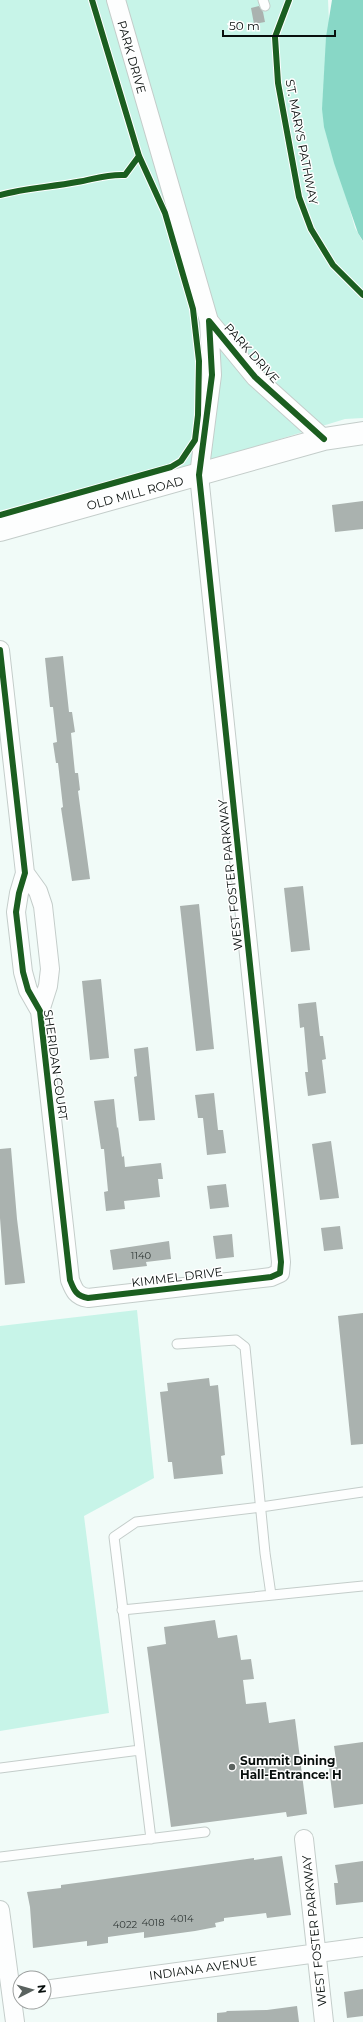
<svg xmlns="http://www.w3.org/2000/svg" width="363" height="2022" viewBox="0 0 363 2022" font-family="Montserrat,sans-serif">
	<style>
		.green { fill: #c7f4e8 }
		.water { fill: #88d7c6 }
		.building { fill: #aab2af }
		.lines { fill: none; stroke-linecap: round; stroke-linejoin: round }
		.lane-casing { stroke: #c4cdca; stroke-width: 11 }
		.street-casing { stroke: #c4cdca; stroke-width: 20 }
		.secondary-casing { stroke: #c4cdca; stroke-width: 24 }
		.lane { stroke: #fdfefe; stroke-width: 9 }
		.street { stroke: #fdfefe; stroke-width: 18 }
		.secondary { stroke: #fdfefe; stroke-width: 22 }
		.cycleway-casing { stroke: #fff; stroke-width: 8 }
		.cycleway { stroke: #1b5e20; stroke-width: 6 }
		.poi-dot { fill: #5a625f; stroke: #fff; stroke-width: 1.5 }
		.labels { text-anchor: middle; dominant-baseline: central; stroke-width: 3; stroke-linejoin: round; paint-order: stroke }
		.number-label { font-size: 10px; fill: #303836 }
		.street-label { font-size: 12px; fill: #080f0d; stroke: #fff }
		.poi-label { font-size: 12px; font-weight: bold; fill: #080f0d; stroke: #fff; text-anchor: start }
	</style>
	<rect width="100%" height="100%" fill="#f1fbf8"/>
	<!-- green -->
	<path class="green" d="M0,0h328l3,67 -3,66 27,95 8,14v176l-18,1 -173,53 -172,47z
		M137,1310l17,168 -70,38 25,197 -109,18v-405z"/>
	<!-- water -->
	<path class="water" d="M332,0h31v241l-5,-8 -24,-70 -10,-36 -2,-18 4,-72z"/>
	<!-- building -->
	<path class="building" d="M259,6l4,6 2,10 -11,2 -3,-16z
		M363,501v28l-28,3 -3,-27z
		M63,656l6,56h3l3,20 -4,1 4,40h3l2,17 -2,1 12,88 -18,2 -11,-73 2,-1 -5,-44h-2l-3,-20 4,-1 -4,-35h-3l-5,-49z
		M303,886l7,64 -19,2 -7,-64z
		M199,904l15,145 -18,2 -16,-145z
		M101,979l8,79 -19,2 -8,-79z
		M316,1002l4,34h3l3,23 -4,1 4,33 -18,3 -3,-24h3l-4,-45 -4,1 -2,-24z
		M148,1047l7,73 -16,1 -5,-44 3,-1 -3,-27z
		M214,1093l4,37h5l3,23 -19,2 -4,-37h-5l-3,-23z
		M114,1099l3,29 1,-1 4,30 2,-1 1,11 36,-4 2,16h-5l2,18 -36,4 1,8 -19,2 -2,-19 4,-1 -4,-42h-3l-7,-48z
		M331,1141l8,57 -19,2 -8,-56z
		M11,1148l6,71 8,64 -20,2 -5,-67v-69z
		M226,1184l3,23 -19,2 -3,-23z
		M340,1226l3,23 -19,2 -3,-23z
		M232,1234l2,23 -18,2 -3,-23z
		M169,1241l2,18 -25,3 1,4 -34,4 -3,-20z
		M363,1313v131l-12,1 -13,-129z
		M209,1378l1,8 8,-1 7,70 -4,1 2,18 -49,5 -2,-17h-4l-8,-70 8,-1 -1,-8z
		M215,1620l3,18 19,-3 4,25 10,-1 3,20 -11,1 3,24 20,-2 3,21 26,-4 12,95 -20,3 -1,-5 -115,15 -24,-180 19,-3 -2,-17z
		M363,1742v62l-29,4 -5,-40 8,-1 -3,-21z
		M282,1856l9,59 -24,3 -1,-5 -42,5v3l-9,2 1,4 -21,4 -51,7v-6l-36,5v6l-21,3v-5l-54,7 -3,-41 -3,-15 34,-4v-3l30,-4 163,-23v2z
		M363,1861v41l-27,3 -2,-22h4l-3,-18z
		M363,1989v27l-16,2 -3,-26z
		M297,2006l2,16h-82v-9l10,-1 -1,-1 41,-1z"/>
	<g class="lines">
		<!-- lane casing -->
		<g class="lane-casing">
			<path id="lane" d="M263,0l2,6
				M177,1344l59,-4 9,7 20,206 6,42
				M122,1610l241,-24
				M0,1768l140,-18
				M151,1839l-37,-302 22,-15 125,-15 102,-15
				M0,1857l205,-25"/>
		</g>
		<!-- street casing -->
		<g class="street-casing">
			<path id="street" d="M116,0l93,321
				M0,650l25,223 -6,20 -3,19 7,60 5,18 12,21 30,269c4,10 6,16 18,18l183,-21 9,-4 1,-11 -82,-787 13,-100 -3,-54 46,56 69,62
				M25,873l13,18 5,15 7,63 -2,17 -8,25
				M304,1839l20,183
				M0,1910l15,112
				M44,1990l319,-43"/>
		</g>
		<!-- secondary casing -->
		<g class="secondary-casing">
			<path id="secondary" d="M0,530l324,-91 39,-6"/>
		</g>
		<!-- lane -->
		<use href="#lane" class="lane"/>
		<!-- street -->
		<use href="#street" class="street"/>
		<!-- secondary -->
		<use href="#secondary" class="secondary"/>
		<!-- cycleway casing -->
		<g class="cycleway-casing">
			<path id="cycleway" d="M289,0l-14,37 3,46 21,114 12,32 22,36 30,30
				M0,195c25,-7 51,-8 77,-13 18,-3 29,-8 48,-7l14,-19
				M0,515l171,-48 10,-6 14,-21 3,-25 1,-54 -6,-52 -28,-96 -26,-57 -47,-156
				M0,650l25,223 -6,20 -3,19 7,60 5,18 12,21 30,269c4,10 6,16 18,18l183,-21 9,-4 1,-11 -82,-787 13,-100 -3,-54 46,56 69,62"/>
		</g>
		<!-- cycleway -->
		<use href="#cycleway" class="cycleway"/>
	</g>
	<!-- markers -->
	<circle class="poi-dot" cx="232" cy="1767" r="4"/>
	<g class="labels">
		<!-- number labels -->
		<g class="number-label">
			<text x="141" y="1255">1140</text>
			<text x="182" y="1918">4014</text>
			<text x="153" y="1922">4018</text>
			<text x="125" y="1924">4022</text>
		</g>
		<!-- street labels -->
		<g class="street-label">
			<text transform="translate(132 57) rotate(74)">PARK DRIVE</text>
			<text transform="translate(302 142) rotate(79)">ST. MARYS PATHWAY</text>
			<text transform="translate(252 353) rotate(48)">PARK DRIVE</text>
			<text transform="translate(135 493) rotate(-15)">OLD MILL ROAD</text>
			<text transform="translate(230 875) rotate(-96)">WEST FOSTER PARKWAY</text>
			<text transform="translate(56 1065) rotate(82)">SHERIDAN COURT</text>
			<text transform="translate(177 1277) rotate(-7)">KIMMEL DRIVE</text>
			<text transform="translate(314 1931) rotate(-96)">WEST FOSTER PARKWAY</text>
			<text transform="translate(203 1968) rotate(-8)">INDIANA AVENUE</text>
		</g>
		<!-- poi labels -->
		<g class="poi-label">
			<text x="240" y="1760">Summit Dining<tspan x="240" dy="14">Hall-Entrance: H</tspan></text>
		</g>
	</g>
	<!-- north arrow -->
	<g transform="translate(32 1990) rotate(84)"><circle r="19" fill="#ffffff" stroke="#9c9f9e"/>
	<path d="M0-3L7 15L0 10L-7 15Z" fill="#5a625f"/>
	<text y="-6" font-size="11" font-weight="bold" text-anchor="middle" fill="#080f0d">N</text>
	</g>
	<!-- scale -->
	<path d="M223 30v6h112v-6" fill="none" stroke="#080f0d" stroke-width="2"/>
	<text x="229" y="30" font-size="12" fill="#080f0d" stroke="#ffffff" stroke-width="3" paint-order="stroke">50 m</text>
</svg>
